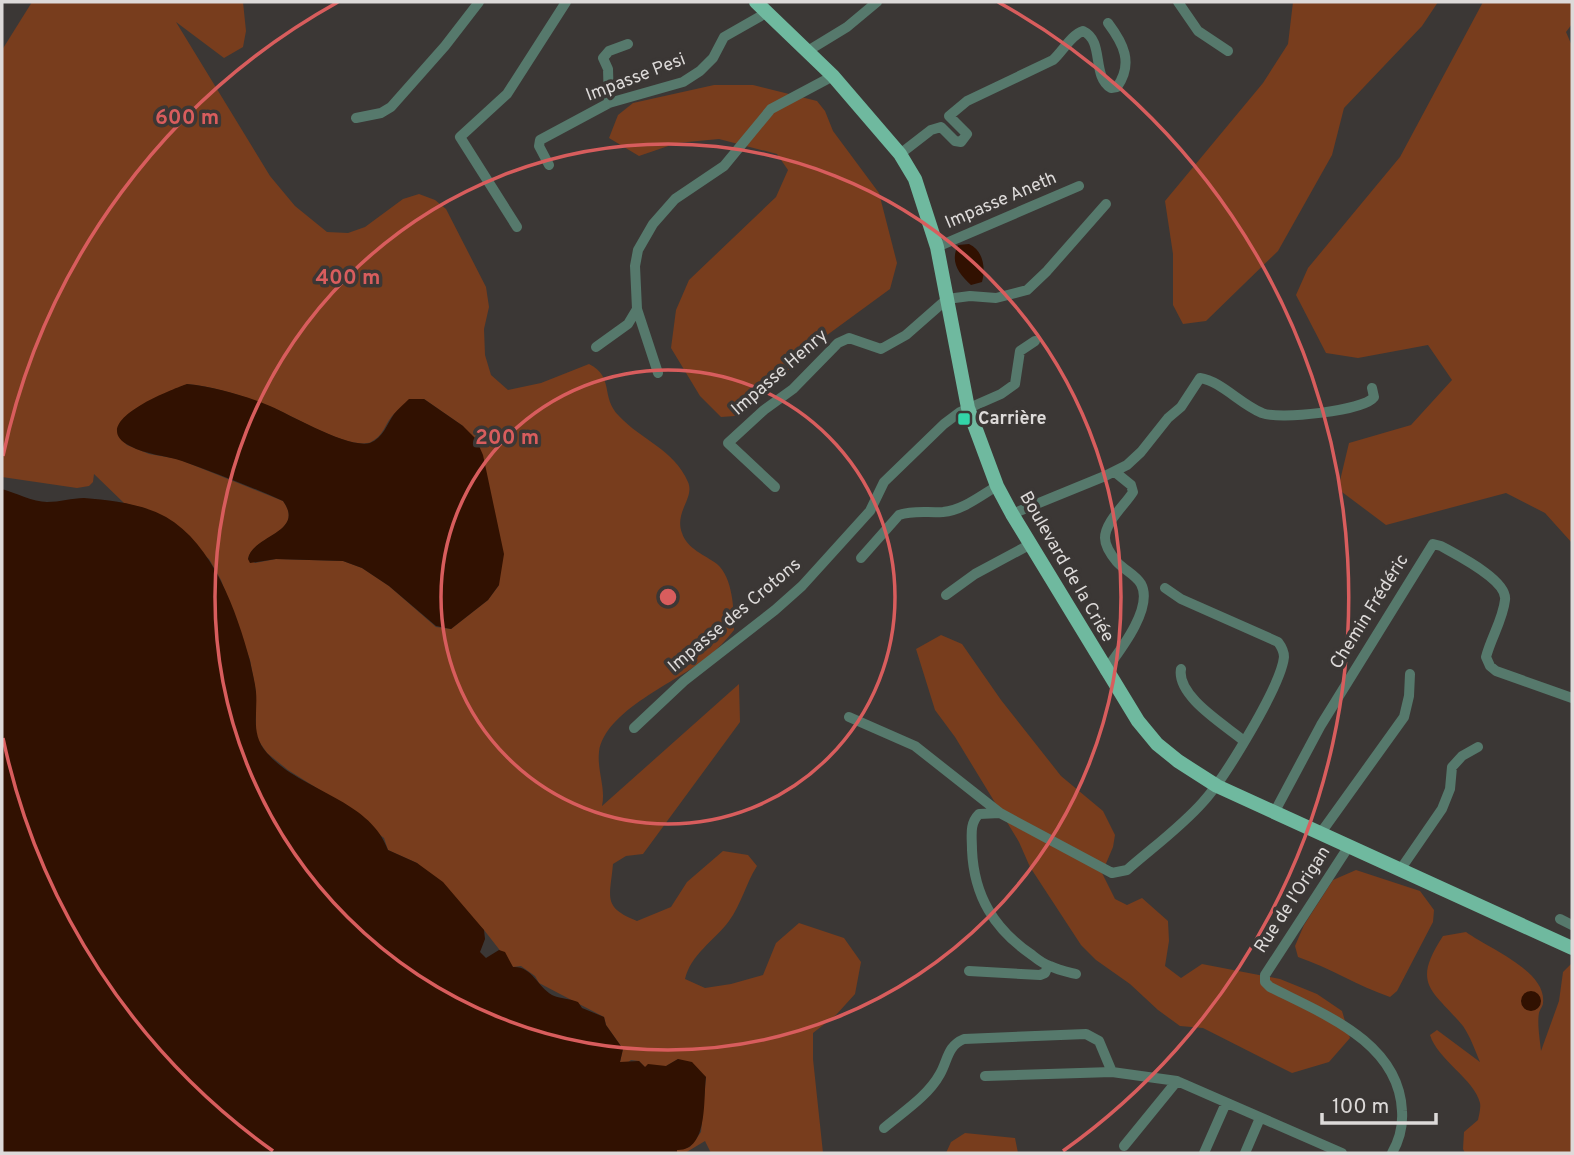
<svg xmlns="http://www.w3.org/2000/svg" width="1574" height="1155" viewBox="0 0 1574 1155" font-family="Overpass,sans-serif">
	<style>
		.green { fill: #783d1d; fill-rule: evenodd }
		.water { fill: #311101 }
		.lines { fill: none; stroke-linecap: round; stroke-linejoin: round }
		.minor { stroke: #56796c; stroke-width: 10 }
		.major { stroke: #6fb99f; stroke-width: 14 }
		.ring { fill: none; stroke: #d85d5d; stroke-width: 3.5 }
		.poi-dot { fill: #33d4a8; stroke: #3b3735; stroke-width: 2.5 }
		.labels { text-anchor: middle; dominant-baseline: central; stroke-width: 7; stroke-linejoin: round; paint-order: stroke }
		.street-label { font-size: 18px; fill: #dddad9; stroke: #3b3735 }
		.poi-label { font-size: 18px; font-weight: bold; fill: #dddad9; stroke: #3b3735; text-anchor: start }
		.centre { fill: #d85d5d; stroke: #3b3735; stroke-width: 3.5 }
		.ring-label { font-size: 21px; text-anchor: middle; font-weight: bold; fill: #d85d5d; stroke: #3b3735; stroke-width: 7; stroke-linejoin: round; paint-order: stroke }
	</style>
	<rect width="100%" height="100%" fill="#3b3735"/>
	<!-- green -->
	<path class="green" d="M32,2h211l3,29 -3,16 -19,11 -48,-36 94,154 25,30 32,26 21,1 17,-6 38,-28 16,-5 16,6 11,9 40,78 3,20 -5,22 1,26 6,20 17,15 33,-7 48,-19c26,13 11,33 30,52 22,24 55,33 69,66 7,16 -14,30 -6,51 5,16 23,22 35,31 16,14 17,45 17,66 -8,10 -16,19 -26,27 -31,25 -103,53 -109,95 -2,19 7,36 3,54l137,-122 1,38 -97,132 -17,2 -13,8c-3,34 -11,43 24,57l34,-14 16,-25 36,-31 25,4 9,11c-11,17 -16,39 -28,55 -15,20 -38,33 -44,58l20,9 26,-4 32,-9 13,-32 23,-20 45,15 17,24 -6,32 -19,21 -23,18v26l10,94h-112l-6,-12 -20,12h-8l-1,-3 14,-3 11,-15 5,-55 -28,-18 -12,7 -21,1 -6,-6 -8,-1 -4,3 -7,-1 3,-13 -17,-24 -2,-8 -65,-34 -4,-7 -14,-10 -8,1 -29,-37 -67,-67 -29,-13 -4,-12 -61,-46 -35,-22 -21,-17 -11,-16v-45l-6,-32 -29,-80 -12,-21 -62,-50 -23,-6 -30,-29 -1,8 -4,4 -12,2 -75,-11v-427zM187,384c29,3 57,12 84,23 21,8 79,44 100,35 14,-7 14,-20 24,-29 7,-7 21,-10 29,-14l39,27 36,159 -11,15 -37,29 -15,-2 -47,-41 -27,-18 -19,-7 -67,-2 -21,4 -7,-4c5,-24 58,-26 35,-58l-105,-42 -29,-5 -22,-9 -8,-8 -2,-8z
		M1293,2h145l-16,24 -78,82 -12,47 -54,96 -72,70 -23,3 -10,-19v-51l-8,-53 98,-118 25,-39z
		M1483,2h89v22l-6,8 6,14v497l-27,-30 -39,-20 -120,32 -48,-36 11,-46 62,-18 41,-45 -24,-35 -70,13 -32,-5 -30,-58 12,-27 92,-111z
		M714,85h39l64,16 8,10 8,20 46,62 18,70 -7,26 -82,60 -34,37 -39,30 -14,1 -21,-21 -29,-48 5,-38 13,-30 87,-83 12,-27 -11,-16 -58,-15 -42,4 -38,13 -30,-18 9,-23 15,-12z
		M941,635l21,9 39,56 60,76 42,35 12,24 -2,12 -11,26 13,26 12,6 15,-7 26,23 1,20 -4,25 16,12 21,-14 78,15 37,15 25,17 8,27 -21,24 -37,11 -89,-45 -23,-2 -22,-16 -28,-26 -34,-24 -15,-15 -51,-78 -11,-25 -64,-105 -20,-27 -19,-61z
		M1356,870l64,21 14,19 -1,12 -36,69 -7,6c-32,-11 -60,-29 -92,-40l-3,-11 9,-21 29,-45z
		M1466,932c22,16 81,39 77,71 0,3 -3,6 -4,10 -2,11 1,27 2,38l18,-50 4,-29 9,-9v190h-107l-2,-4 1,-17 14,-12c1,-5 3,-12 2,-17 -5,-23 -43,-44 -50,-68l7,-5 43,32c-5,-12 -10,-26 -17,-36 -31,-37 -52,-41 -20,-90z
		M965,1133l50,5 3,15h-72l5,-11z"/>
	<!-- water -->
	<path class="water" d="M969,244c14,6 17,24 13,38l-11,3c-13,-12 -21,-23 -13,-40z
		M187,384c29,3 56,11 83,22 21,9 79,43 100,37 13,-5 17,-19 24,-29 4,-5 10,-10 15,-15h15l39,27 13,13 7,16 21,99 -5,31 -11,15 -37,29 -15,-3 -47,-40 -27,-18 -19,-7 -67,-2 -26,4 -2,-4c4,-24 58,-26 35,-58 -34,-15 -67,-28 -101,-40 -17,-6 -36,-6 -52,-15 -45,-23 40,-56 57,-62z
		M2,489c14,4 31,13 45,13 13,0 25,-4 37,-4 27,2 59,6 82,19 47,27 71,95 84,144 2,10 5,21 6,31 2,22 -6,42 11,61 33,38 103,46 121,97l29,13 26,19 41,48 1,9 -5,13 6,6 13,-8 6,2 8,15c19,-1 24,19 39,28 5,3 19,4 26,7l4,6 22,9 2,8 17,24 -3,13 19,-1 6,6 3,-3 18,2 12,-7 14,3 14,15c-3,21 3,74 -29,73v3h-675z
		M1521 1001a10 10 0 1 1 20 0a10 10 0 1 1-20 0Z"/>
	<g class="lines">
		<!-- minor -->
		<path class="minor" d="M1178,2l20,29 30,20
			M806,52l41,-25 30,-25
			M609,103l-1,-34 -5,-11 6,-7 19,-7
			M356,118l25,-5 10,-6 54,-61 34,-44
			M900,154l31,-24 10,-3 14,14 6,1 6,-8 -18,-18 18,-15 86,-41c10,-9 18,-25 30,-29 22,10 8,45 28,57l6,-1c17,-24 6,-44 -9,-64
			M549,165l-10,-19 1,-6 69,-37 74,-21 17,-11 13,-13 11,-21 42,-24
			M517,227l-57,-90 47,-43 59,-92
			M937,247l142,-61
			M637,309l21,64
			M596,347l32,-23 9,-15 -2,-43 3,-16 15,-26 22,-25 49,-33 47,-57 62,-33
			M775,487l-47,-44 36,-33 29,-21 45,-46 11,-5 32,11 25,-14 41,-36 23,-3 26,2 31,-8 20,-19 59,-67
			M1012,514l93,-38 22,-11 14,-13 27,-34 13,-11 19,-29c21,3 40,26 62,35 16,7 102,-2 112,-16l-2,-9
			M861,558l38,-43c14,-5 29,-2 44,-3 20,-2 37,-16 54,-26
			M946,595l29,-21 54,-29
			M1181,669c-5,27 44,56 63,72
			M1105,671c14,-19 49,-63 36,-87 -5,-9 -17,-14 -24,-22 -5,-6 -12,-16 -12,-24 0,-16 20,-33 28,-46l-2,-7 -16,-13
			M849,717l66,29 85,67
			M634,728l50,-47 91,-71 27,-24 68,-75 14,-29 60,-58 16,-12 41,-18 14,-10 5,-33 15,-10
			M1274,813l47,-88 112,-181 8,2c16,9 67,34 64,54 -2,19 -14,38 -19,57l4,9 6,5 76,27
			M1320,834l84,-117 5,-21 1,-22
			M1349,846l-84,129v7l5,5c53,27 129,55 132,124 1,15 -3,30 -10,42
			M1400,870l42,-61 8,-20 2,-22 10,-11 16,-9
			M1560,919l12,6
			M969,971l71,4 5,-2 3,-7
			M1076,974c-8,-2 -18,-4 -26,-8 -7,-2 -13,-7 -18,-11 -38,-26 -58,-59 -60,-105 0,-14 -3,-26 7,-36l21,-1 112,60 15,-3c25,-22 54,-43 76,-68 21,-23 78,-116 81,-145 0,-6 -3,-11 -6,-15l-97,-43 -16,-11
			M985,1076l127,-4 65,9 165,72
			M884,1128c19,-16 44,-32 56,-54 8,-14 7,-28 24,-35l122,-5 13,7 13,31
			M1124,1146l53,-65
			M1204,1153l22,-50
			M1245,1153l15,-35"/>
		<!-- major -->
		<path class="major" d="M756,2l77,74 67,78 15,25 22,68 31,161 29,78 15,28 126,207 19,23 21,17 39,25 355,162"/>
	</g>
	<!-- distance rings -->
	<g class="ring">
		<circle cx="668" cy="597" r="227"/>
		<circle cx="668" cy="597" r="453"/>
		<path d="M273 1151A680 680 0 0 1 3 738M3 456A680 680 0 0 1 338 2M998 2A680 680 0 0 1 1063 1151"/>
	</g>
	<!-- markers -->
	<rect class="poi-dot" x="957" y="412" width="14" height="14" rx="3.5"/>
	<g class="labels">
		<!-- street labels -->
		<g class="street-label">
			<text transform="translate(636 78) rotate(-21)">Impasse Pesi</text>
			<text transform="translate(1001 201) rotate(-23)">Impasse Aneth</text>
			<text transform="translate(780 373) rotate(-41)">Impasse Henry</text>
			<text transform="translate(1066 567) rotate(60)">Boulevard de la Criée</text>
			<text transform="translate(1370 612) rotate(-58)">Chemin Frédéric</text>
			<text transform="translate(735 616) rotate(-40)">Impasse des Crotons</text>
			<text transform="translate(1293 900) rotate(-57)">Rue de l'Origan</text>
		</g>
		<!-- poi labels -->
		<g class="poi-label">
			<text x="978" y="419">Carrière</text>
		</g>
	</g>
	<circle cx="668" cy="597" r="10" class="centre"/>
	<g class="ring-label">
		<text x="187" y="124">600 m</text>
		<text x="348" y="284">400 m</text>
		<text x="507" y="444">200 m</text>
	</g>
	<!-- border -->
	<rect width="1574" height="1155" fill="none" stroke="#dddad9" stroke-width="7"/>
	<!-- scale -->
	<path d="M1322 1113v10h114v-10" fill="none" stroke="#dddad9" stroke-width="3.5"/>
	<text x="1332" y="1113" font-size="21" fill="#dddad9" stroke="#3b3735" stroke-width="5" paint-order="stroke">100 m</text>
</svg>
